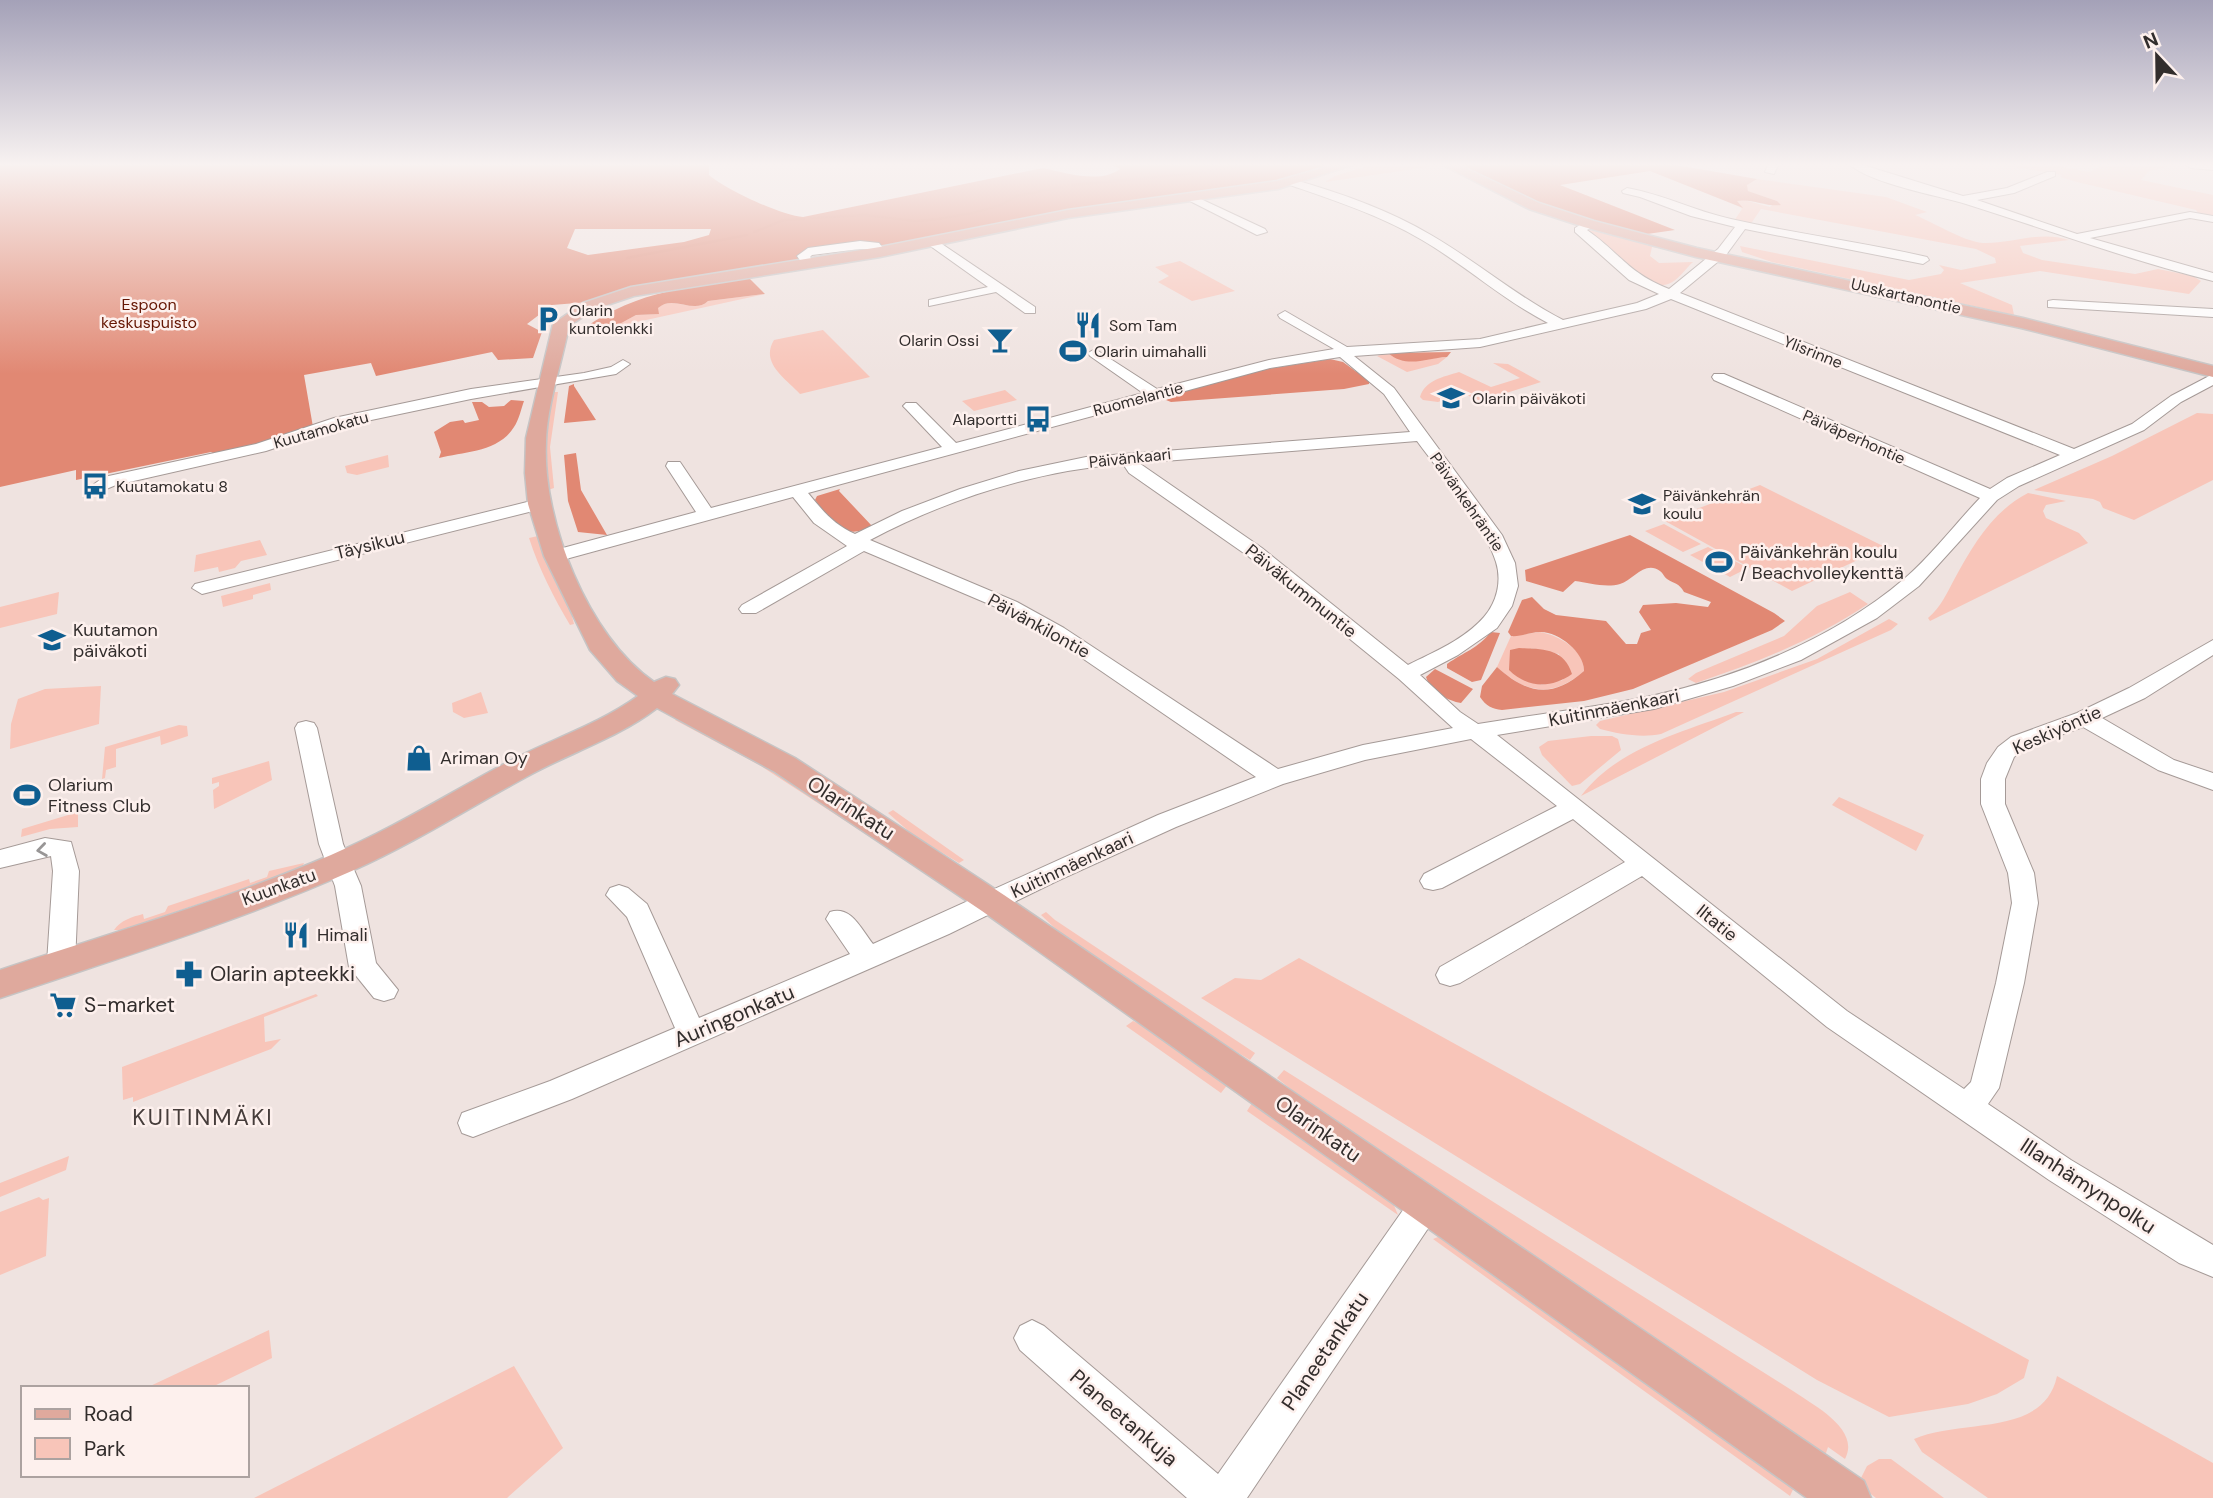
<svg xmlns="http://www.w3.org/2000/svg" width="2213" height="1498" viewBox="0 0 2213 1498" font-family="'DM Sans',sans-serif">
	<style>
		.green { fill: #f8c5b9; fill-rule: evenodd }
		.forest { fill: #e18873; fill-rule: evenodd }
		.water { fill: #de8570 }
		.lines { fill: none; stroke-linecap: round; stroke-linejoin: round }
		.stream { stroke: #de8570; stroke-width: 2.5 }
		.minor-casing { stroke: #a59a97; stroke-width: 2 }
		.major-casing { stroke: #c6c4c4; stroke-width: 3 }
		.minor { fill: #fff; fill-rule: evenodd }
		.major { fill: #dfa99d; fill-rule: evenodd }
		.oneway { stroke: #989696 }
		.labels { text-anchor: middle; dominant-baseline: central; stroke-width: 5; stroke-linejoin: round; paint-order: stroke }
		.far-street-label { font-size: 16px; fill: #322d2c; stroke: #fdf0ed }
		.far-park-label { font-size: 16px; fill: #651603; stroke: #fdf0ed }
		.far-poi-label { font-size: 16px; fill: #322d2c; stroke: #fdf0ed; text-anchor: start }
		.street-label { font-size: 18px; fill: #322d2c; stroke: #fdf0ed }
		.poi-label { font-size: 18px; fill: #322d2c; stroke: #fdf0ed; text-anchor: start }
		.near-street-label { font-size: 21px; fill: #322d2c; stroke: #fdf0ed }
		.near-poi-label { font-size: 21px; fill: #322d2c; stroke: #fdf0ed; text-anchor: start }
		.near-neighbourhood-label { font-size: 23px; letter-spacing: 2px; fill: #463d3b; stroke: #fdf0ed }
	</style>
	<rect width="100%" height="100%" fill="#efe3e0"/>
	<!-- green -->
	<path class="green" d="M1371,165l57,2 -103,15 10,-6z
		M2004,165h49l36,7 15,-7h61l-1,3 -15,3 -8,9 72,15v23l-14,-3 -3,-5 -119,-28 -17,-5 2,-2z
		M1757,179l129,18 41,15 -12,3c20,8 47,26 68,28 29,1 57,-13 86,-3l-49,6 3,7 19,7 93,14 23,-5 35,7 8,5 -12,13 -149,-23 -80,12 52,22 2,10 -242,-53 -30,-10 -2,-6 169,34 32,-6 3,-4 -5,-5 22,5 35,-7 -1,-5 -19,-9 -215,-40 -11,16 -16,-4 8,-12 -6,-8 8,-1 26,7 7,-6 -29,-10 -2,-6z
		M1589,230l91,22 -28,-5 -2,9 9,7 34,-1c-8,7 -15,19 -25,22 -21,8 -65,-39 -81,-53z
		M1180,261l55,30 -43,10 -34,-19 11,-6 -14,-9z
		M765,294l-151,33 22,-12 22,-1 -1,-6c16,-14 37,7 51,-7z
		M823,330l47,47 -70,17c-15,-16 -40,-31 -26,-54z
		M1388,353l16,8 43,-4 -9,7 -31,8 -30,-16z
		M1493,363l15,1 33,18 -60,19 -17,-7 -5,1 -5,-3 4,-1 -3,-3 -11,4 8,5 -14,5 -15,-2 -3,-3c5,-17 23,-20 39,-25l32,15 29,-9z
		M1005,390l12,10 -43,11 -12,-10z
		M551,392h7l-8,55 4,41 -9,3 -2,-30z
		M2197,413l16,1v66l-79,40 -31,-12 -3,-6 -7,-3 -59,-9 78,-34z
		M388,455l1,12 -32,8 -10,-2 -2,-7z
		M1760,485l125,62 -93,44 -127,-70z
		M2028,493l38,8 -20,4 -3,6 3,7 33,15 9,10 -158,78 -2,-3c13,-11 19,-25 27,-40 18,-33 38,-67 73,-85z
		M1664,524l37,20 -18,8 -38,-21z
		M538,536l19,49 14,27 3,12 -4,1c-16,-27 -31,-56 -41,-87z
		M260,540l7,15 -26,6 -6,7 -16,4 -1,-5 -24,5 2,-17z
		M1708,547l40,21 -18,9 -40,-22z
		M270,583l1,7 -18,5v4l-30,8 -2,-11z
		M59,592l-2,22 -57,14v-21z
		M1850,592l18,12c-54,36 -112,59 -172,79l-8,-4 8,-6 88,-37 33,-30z
		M1889,619l9,5 -7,6 -230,104c-20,4 -42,0 -61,-5l-4,-4 4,-4 124,-29 93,-33z
		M1540,632c18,3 45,18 44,39 -33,28 -58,22 -87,-4l14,-31zM1531,648l28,6 4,26 -22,5z
		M101,686l-2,38 -89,25 1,-25 7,-25 27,-10z
		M481,692l7,21 -24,5 -11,-6 -1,-9z
		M1736,712h8l-163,84c36,-48 102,-64 155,-84z
		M678,718l71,35 165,107 -4,3 -149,-97 -86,-46z
		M179,725l8,1 1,10 -27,9 -1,-9 -44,13v18l-10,3 -1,8 -3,1 3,-32z
		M1591,736h21l6,3 3,11 -41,34 -8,2 -30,-31 -3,-8 9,-6z
		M269,761l3,19 -58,29 -1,-19 6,-4v-4l-7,2v-6z
		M1839,797l85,38 -8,16 -84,-46z
		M893,810l71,50 -5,3 -46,-28 -25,-22z
		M78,812v15l-28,2 -29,8 1,-8z
		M304,863l-3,6 -179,61h-8c7,-10 18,-13 29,-16l1,5 21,-7 3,-6 81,-27 1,4 17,-6 2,-6z
		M1046,912l9,8 200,133 -5,7 -44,-27 -146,-100 -19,-18z
		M1299,958l730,402 -5,18 -27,16 -29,10 -79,13 -72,-37 -616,-382 34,-20 26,2z
		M316,994l2,2 -54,21 1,25 16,-3 -10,10 -138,53v-5l-10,3 -1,-33z
		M1133,1021l42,20 53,43 -7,9 -95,-67z
		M1284,1070l509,321c20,14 68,38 52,68l-17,-12 -5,15 -509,-354 -37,-30z
		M1252,1103l141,100 5,12 -151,-104z
		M69,1156l-3,14 -66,27v-14z
		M39,1197l4,3 6,-2 -3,58 -46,19v-63z
		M1438,1237l12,3 346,243 -6,13 -357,-257z
		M269,1330l3,28 -62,30h-64z
		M514,1366l49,82 -56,50h-253z
		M2057,1376l156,87v35h-225l-66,-46 -8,-13c46,-21 130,-1 143,-63z
		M1879,1459h12l53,39h-68l-18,-14 9,-18z"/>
	<!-- forest -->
	<path class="forest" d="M0,165h709v10c16,14 73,41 94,42l240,-49c23,5 57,16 77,1l-8,-4h220l-45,16 -226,30 -175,38 -11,-4 -72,7 -1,8 -213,42 -37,3 -25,19 15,8 -9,26 -35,2 -6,-8 -116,24 -5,-13 -67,12 9,52 -52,18 -46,9 -4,-2 -135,28v-10l-76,17zM575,229h136l-2,6 -25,7 -96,13 -21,-7z
		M1459,165h217l81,14 -10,6 1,6 29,10 4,4c-15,2 -30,-7 -44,-4l6,7 -93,-37 -90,14 115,45 -28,4 -40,-8 -71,-23z
		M748,277l17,17 -57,7c-14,14 -35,-7 -50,7l1,6 -23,1 -22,12 -40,9c55,-44 106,-47 174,-59z
		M1451,352l-4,5c-21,1 -40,12 -59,-4z
		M1330,359l13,3 26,19v3l-25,5 -173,13 -5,-2 14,-5v-3l87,-23z
		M574,384v2l22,34 -32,3 5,-37z
		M511,400l13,1c-3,8 -5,19 -10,26 -15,25 -50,25 -75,31l2,-6 -7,-20 16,-10 13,-2 2,3 14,-3 -7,-18h10l7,5 15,-1z
		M576,453l5,37 26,45 -29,-3 -10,-31 -4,-46z
		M840,489l-1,2 33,35c-29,16 -41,-5 -57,-26l2,-4z
		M1630,535l144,78 11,8 -13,9 -139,59 -49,12 -82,9c-10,-1 -16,-4 -22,-13l2,-11 15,-19c29,26 54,33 87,4 1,-18 -26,-40 -44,-39 -10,0 -19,5 -29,4l-3,-4 14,-32 10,-3 12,12 12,6 50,6 20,23h11l4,-11 10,-3 -12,-18 4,-7 33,-2 32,4 3,-5 -27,-10c-5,-9 -9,-8 -17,-13 -3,-2 -4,-6 -7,-8 -15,-11 -27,9 -40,13 -14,4 -31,-1 -45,-3l-12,11 -37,-11 -1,-11z
		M1491,632l9,1 -19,47 -9,2 -25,-14v-4c17,-12 30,-15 44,-32z
		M1435,669l38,20 -12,14c-13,-2 -31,-12 -35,-26z"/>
	<!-- water -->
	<path class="water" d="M1519,648c24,1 45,0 53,26 -21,15 -45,14 -63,-4l1,-20z"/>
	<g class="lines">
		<!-- stream -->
		<path class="stream" d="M1072,185l108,-10 66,-10
			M811,218l54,-3 51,6 22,-2 35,-6 28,-8 16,-9 45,-9
			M754,232l30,-12 20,-1
			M627,258l120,-23"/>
		<!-- minor casing -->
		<g class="minor-casing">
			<path id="minor" d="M1768,165h10l-4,9 -9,-2z
				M1850,165h13l100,31 44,-8 40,-16h8v4l-41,17 -37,7 100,34 113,-22 23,4v6l-23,-4 -100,20 123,35v8c-84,-21 -164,-51 -247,-77 -30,-9 -93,-20 -116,-39z
				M2186,165h27v5l-22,-2z
				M1291,179c47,13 98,31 140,56 45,26 85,61 132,85l74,-17 22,-9 -30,-14 -54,-48v-4l10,-6h8v4l-6,4c33,23 41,43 82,59l49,-40 17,-22 -44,-11 -51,-19 -17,-4 -1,-2 5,-3c35,6 68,23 104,31 65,15 131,23 196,38l2,3 -6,4 -178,-35 -19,26 -46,38 394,156 58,-25 39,-28 42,-22v11l-32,17 -37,28 -125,56 -22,14 -78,86 -42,32 -76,42 -68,26 -79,23 -157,26 350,276 117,78 7,-7 25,-99 16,-80 -4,-30 -27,-69v-25l6,-16 11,-16 13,-10 66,-24 52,-25 84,-48v15l-68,43 -43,20 72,42 39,13v17l-55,-20 -75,-43 -56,20 -13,10 -9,22v25l29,69 4,30 -14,80 -25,105 -11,16 83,56 142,85v32l-34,-14 -130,-83 -222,-153 -185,-151 -182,107 -10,3 -10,-3 -4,-8 4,-8 185,-105 -52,-43 -131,69 -9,2 -9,-2 -4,-7 4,-7 133,-68 -86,-67 -106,21 -82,24 -107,43 -119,54 -108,53 -377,165 -99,38 -11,-4 -4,-10 4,-10 88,-32 125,-53 -48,-111 -21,-22 4,-7 9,-3 9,3 19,16 52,114 151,-64 -24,-35 4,-7c21,-7 31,17 43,32l285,-129 98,-38 -206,-141 -47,-26 -139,-59 -108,62h-14l-3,-4 3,-4 105,-59 -33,-23 -21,-26 -238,65 -9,-6 2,-4 148,-40 -30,-46 2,-4h12l31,46 231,-61 -36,-38 -3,-3 3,-3h10l40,40 187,-50 -53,-37 -2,-3 7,-4 62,40 112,-29 65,-11 -54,-31 -2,-3 7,-4 62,36 133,-8 68,-16c-45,-23 -83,-58 -126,-83 -42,-25 -89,-40 -135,-56l-1,-2zM1671,299l389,156 -53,23 -17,11 -266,-115h-10l-2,3 2,3 266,118c-25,26 -48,57 -76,81 -69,59 -164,98 -253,117 -57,12 -115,18 -173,28l-18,-12 -40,-37 38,-20 39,-27 15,-22 6,-20 -3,-23 -13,-28 -108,-147 -40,-32 126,-9 166,-38zM1340,357l44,37 26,38 -324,25 -67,14 -59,18 -58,22 -47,23c-21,-9 -33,-24 -47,-41l462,-125zM1417,441c24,33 67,83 79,121 6,19 1,40 -12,55 -19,22 -50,35 -76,48l-146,-117 -123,-85zM1123,464l6,9 119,83 151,123 54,49 -90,17 -85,24 -214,-141 -47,-26 -147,-62c78,-41 165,-69 253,-76z
				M1190,194l75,35 2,3 -10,3 -71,-36v-4z
				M933,238l102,69v6h-10l-29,-21 -67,14v-6l59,-13 -59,-42v-6z
				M860,241l19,2 7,9 -6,4 -9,-7h-11l-48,6 -2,2 4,6 -6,4 -4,-1 -7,-10 11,-8z
				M2053,300l160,9v8l-165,-10v-6z
				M623,360l7,4 -14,10 -145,25 -133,28 -72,24 -150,34 -17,7 -9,-5 14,-10 152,-33 78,-26 137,-29 113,-16 27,-6z
				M539,499l6,1 3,4 -3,4 -343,86 -10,-6 3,-4z
				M306,721l8,2 3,5 26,116 18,42 15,77 22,27 -4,8 -10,3 -10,-3 -25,-31 -14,-81 -16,-42 -24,-116 3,-5z
				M45,838l26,4 8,29 -4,92 -4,8 -10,3 -10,-3 -4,-8 6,-92 -2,-15 -51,12v-18z
				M1426,1189l11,4 5,11 -5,11 -190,283h-60l-167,-148 -6,-12 6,-12 12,-6 12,6 174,148 197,-281z"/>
		</g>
		<!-- major casing -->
		<g class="major-casing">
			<path id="major" d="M1333,165h19l-74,24 -210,29 -188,39 -246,39 -39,13 -26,17c-7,36 -22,79 -23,116 -4,78 42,195 108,240l12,-5 9,2 4,6 -7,9 123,64 209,137 860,586 7,17h-64l-825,-587 -207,-139 -118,-64c-39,30 -88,45 -131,69 -57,31 -112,66 -172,93 -114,51 -236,88 -354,128v-28c111,-37 224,-69 331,-115 61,-26 117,-61 175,-92 43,-23 92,-38 132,-67l-21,-15 -27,-31 -46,-94 -16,-52 -3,-31 1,-35 27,-114 30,-21 48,-16 249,-40 188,-37 209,-29z
				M1443,165h16l80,38 55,18 103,27 326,70 190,48v11l-192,-49 -325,-71 -112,-30 -55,-18z"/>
		</g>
		<!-- minor -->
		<use href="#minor" class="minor"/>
		<!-- major -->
		<use href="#major" class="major"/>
	</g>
	<!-- one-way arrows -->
	<defs><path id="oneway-chevron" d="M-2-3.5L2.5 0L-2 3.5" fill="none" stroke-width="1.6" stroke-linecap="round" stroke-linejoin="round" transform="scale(1.75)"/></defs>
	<use class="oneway" href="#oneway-chevron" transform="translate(42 850) rotate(172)"/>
	<!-- sky -->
	<linearGradient id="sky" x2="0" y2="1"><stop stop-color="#a4a1b8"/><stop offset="0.44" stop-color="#f8f2f1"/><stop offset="1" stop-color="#f8f2f1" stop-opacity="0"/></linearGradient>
	<rect width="2213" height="374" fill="url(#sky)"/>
	<!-- icons -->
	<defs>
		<g id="parking-bare" transform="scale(2.1)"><path d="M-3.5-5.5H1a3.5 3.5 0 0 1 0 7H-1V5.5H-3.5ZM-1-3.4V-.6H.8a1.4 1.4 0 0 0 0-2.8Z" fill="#0f5e90" stroke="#fdf0ed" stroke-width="2.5" paint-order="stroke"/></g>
		<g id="restaurant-bare" transform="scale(2.1)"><path d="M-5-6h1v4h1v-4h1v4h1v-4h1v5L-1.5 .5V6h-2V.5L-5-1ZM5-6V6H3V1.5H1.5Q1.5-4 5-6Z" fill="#0f5e90" stroke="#fdf0ed" stroke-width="2.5" paint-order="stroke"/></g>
		<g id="bar-bare" transform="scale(2.1)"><path d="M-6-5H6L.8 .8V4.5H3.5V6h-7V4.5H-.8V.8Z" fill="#0f5e90" stroke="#fdf0ed" stroke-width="2.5" paint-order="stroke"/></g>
		<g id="stadium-bare" transform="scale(2.1)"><path d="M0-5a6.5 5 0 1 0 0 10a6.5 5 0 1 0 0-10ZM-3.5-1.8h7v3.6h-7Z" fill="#0f5e90" stroke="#fdf0ed" stroke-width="2.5" paint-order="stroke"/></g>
		<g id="school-bare" transform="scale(2.1)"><path d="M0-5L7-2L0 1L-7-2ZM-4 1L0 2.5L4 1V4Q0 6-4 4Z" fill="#0f5e90" stroke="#fdf0ed" stroke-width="2.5" paint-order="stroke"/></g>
		<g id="bus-bare" transform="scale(2.1)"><path d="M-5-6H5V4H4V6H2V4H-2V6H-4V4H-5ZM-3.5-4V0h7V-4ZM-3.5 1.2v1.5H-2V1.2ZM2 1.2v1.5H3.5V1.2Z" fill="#0f5e90" stroke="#fdf0ed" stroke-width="2.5" paint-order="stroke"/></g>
		<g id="shop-bare" transform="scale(2.1)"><path d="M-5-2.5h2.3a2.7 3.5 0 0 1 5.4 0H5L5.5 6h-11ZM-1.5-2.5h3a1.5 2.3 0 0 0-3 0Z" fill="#0f5e90" stroke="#fdf0ed" stroke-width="2.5" paint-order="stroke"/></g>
		<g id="pharmacy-bare" transform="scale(2.1)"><path d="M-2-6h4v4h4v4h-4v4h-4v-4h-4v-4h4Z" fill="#0f5e90" stroke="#fdf0ed" stroke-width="2.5" paint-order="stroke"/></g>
		<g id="supermarket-bare" transform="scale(2.1)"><path d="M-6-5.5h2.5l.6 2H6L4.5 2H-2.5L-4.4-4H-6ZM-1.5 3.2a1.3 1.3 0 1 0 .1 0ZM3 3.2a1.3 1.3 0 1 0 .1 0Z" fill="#0f5e90" stroke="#fdf0ed" stroke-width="2.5" paint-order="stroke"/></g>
	</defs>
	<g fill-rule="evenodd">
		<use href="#parking-bare" x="548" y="319"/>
		<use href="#restaurant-bare" x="1088" y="325"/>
		<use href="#bar-bare" x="1000" y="340"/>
		<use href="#stadium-bare" x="1073" y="351"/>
		<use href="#school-bare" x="1451" y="398"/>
		<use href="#bus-bare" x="1038" y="419"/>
		<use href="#bus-bare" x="95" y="486"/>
		<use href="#school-bare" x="1642" y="504"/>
		<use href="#stadium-bare" x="1719" y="562"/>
		<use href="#school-bare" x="52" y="640"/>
		<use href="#shop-bare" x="419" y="758"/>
		<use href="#stadium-bare" x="27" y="795"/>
		<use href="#restaurant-bare" x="296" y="935"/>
		<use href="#pharmacy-bare" x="189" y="974"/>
		<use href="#supermarket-bare" x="63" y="1005"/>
	</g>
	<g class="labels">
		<!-- far-street labels -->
		<g class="far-street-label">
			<text transform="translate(1906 296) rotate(13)">Uuskartanontie</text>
			<text transform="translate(1813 352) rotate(22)">Ylisrinne</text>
			<text transform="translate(1138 399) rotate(-15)">Ruomelantie</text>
			<text transform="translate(321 430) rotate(-16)">Kuutamokatu</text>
			<text transform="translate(1854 437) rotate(24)">Päiväperhontie</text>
			<text transform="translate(1130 458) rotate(-6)">Päivänkaari</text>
			<text transform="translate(1467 502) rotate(55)">Päivänkehräntie</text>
		</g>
		<!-- far-park labels -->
		<g class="far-park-label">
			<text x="149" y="304">Espoon<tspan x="149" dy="18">keskuspuisto</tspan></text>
		</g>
		<!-- far-poi labels -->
		<g class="far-poi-label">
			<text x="569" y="310">Olarin<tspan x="569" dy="18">kuntolenkki</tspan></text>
			<text x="1109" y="325">Som Tam</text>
			<text x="979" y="340" text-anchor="end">Olarin Ossi</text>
			<text x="1094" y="351">Olarin uimahalli</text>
			<text x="1472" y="398">Olarin päiväkoti</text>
			<text x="1017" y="419" text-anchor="end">Alaportti</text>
			<text x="116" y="486">Kuutamokatu 8</text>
			<text x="1663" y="495">Päivänkehrän<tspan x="1663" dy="18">koulu</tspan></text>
		</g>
		<!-- street labels -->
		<g class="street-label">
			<text transform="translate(370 545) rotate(-14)">Täysikuu</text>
			<text transform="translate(1301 591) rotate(39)">Päiväkummuntie</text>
			<text transform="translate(1039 626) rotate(29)">Päivänkilontie</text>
			<text transform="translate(1614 708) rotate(-11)">Kuitinmäenkaari</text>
			<text transform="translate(2057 730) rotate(-24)">Keskiyöntie</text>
			<text transform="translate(1072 865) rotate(-25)">Kuitinmäenkaari</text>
			<text transform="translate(279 887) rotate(-20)">Kuunkatu</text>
			<text transform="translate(1717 923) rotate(39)">Iltatie</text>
		</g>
		<!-- poi labels -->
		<g class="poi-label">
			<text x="1740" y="552">Päivänkehrän koulu<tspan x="1740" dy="21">/ Beachvolleykenttä</tspan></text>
			<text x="73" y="630">Kuutamon<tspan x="73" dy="21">päiväkoti</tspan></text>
			<text x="440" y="758">Ariman Oy</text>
			<text x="48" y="785">Olarium<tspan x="48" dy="21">Fitness Club</tspan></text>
			<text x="317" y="935">Himali</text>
		</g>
		<!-- near-street labels -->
		<g class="near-street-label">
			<text transform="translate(851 808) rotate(33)">Olarinkatu</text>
			<text transform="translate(734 1016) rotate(-23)">Auringonkatu</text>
			<text transform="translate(1318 1129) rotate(35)">Olarinkatu</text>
			<text transform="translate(2088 1186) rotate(33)">Illanhämynpolku</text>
			<text transform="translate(1325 1351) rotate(-56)">Planeetankatu</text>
			<text transform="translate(1124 1418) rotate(41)">Planeetankuja</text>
		</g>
		<!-- near-poi labels -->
		<g class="near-poi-label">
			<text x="210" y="974">Olarin apteekki</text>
			<text x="84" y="1005">S-market</text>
		</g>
		<!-- near-neighbourhood labels -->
		<g class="near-neighbourhood-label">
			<text x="203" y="1117">KUITINMÄKI</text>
		</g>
	</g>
	<!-- legend -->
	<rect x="21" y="1386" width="228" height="91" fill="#fdf0ed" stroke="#aca2a0" stroke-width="2"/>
	<rect x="35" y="1409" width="35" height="10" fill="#dfa99d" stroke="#aca2a0" stroke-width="2"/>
	<text x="84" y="1421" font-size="21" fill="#322d2c">Road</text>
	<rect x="35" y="1438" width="35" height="21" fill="#f8c5b9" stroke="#aca2a0" stroke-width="2"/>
	<text x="84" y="1456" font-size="21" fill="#322d2c">Park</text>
	<!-- north arrow -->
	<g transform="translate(2157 56) rotate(338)" stroke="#fdf0ed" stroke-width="5" paint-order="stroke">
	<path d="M0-5L12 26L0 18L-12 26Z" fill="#322d2c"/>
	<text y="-10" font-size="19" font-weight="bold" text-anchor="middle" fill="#322d2c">N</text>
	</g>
</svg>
